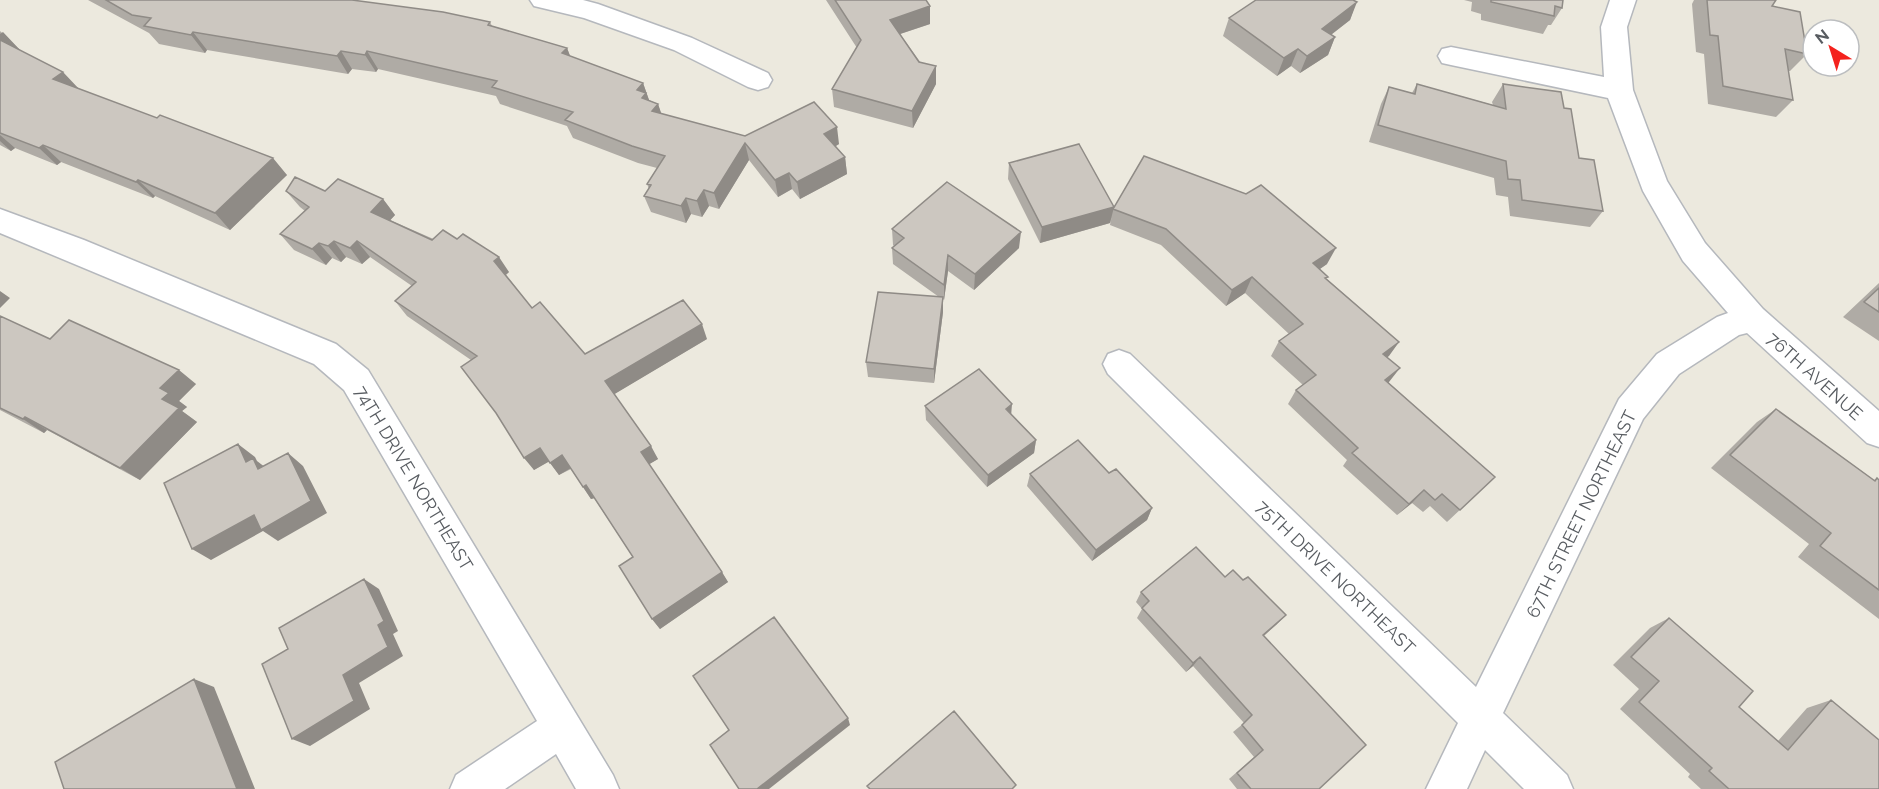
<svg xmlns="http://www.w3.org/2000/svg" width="1879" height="789" viewBox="0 0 1879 789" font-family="Raleway,sans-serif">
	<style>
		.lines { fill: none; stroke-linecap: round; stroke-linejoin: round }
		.minor-casing { stroke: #b5b8bd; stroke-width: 3 }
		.minor { fill: #fff; fill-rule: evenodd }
		.wall { fill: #afaba5 }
		.shaded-wall { fill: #8f8b86 }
		.building { fill: #ccc7c0; stroke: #8f8b86; stroke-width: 1.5 }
		.labels { text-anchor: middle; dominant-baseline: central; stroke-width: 5; stroke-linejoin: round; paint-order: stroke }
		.street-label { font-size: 18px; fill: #585c61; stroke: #fff }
	</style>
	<rect width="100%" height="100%" fill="#ece9de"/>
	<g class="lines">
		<!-- minor casing -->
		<g class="minor-casing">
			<path id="minor" d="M530,0h53l15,4 94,34 76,35 4,7 -4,7 -10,3 -10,-3 -74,-37 -90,-32 -50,-12z
				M1610,0h26l-9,27 6,63 34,91 38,62 58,66 116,102v36l-12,-4 -120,-110 -8,2 -60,39 -36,45 -140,294 64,62 6,14h-49l-39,-39 -18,39h-41l32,-66 -350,-349 -5,-10 5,-10 11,-4 11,4 346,333 143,-288 38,-45 60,-37 11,-4 -45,-52 -40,-70 -35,-93 -157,-33 -9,-2 -4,-7 4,-7 9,-2 153,30 -3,-50z
				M0,209l84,31 252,104 32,26 245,405 6,14h-43l-20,-35 -51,35h-55l6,-14 81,-54 -193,-331 -30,-26 -314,-131z"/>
		</g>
		<!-- minor -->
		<use href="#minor" class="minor"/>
	</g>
	<!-- wall -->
	<path class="wall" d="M88,0h264l138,22 2,4 75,22 3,8 73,27 6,17 9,4 3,10 84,22 94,8 -3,2 9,11 2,17 -47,25 -8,-10 -14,8 -29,-37 -30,49 -10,-3 -7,11 -11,-3 -5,9 -35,-11 -7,-16 5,-7 -2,-5 10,-16 -19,-5 -65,-25 -6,-12 -67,-22 -4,-8 -118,-27 -2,3 -24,-3 -4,5 -141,-24 -2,3 -46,-9 -10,-11z
		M826,0h100l4,6v18l-30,10 36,50 -23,44 -79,-21 -2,-18 25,-41z
		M1464,0h99l-1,8 -11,17h-3l-5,9 -62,-14v-6l-10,-3 1,-9z
		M1694,0h82l-4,6 35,48 -17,17h-2l5,29 -17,17 -68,-13 -4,-50 -8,-2 -4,-48z
		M1356,2l-6,18 -19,15 4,2 -7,18 -28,18 -9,-7 -14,10 -54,-40 6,-18z
		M0,31l20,19 59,39 208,86 -57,55 -75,-34 -2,2 -92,-36 -4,3 -42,-17 -4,3 -11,-6z
		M1417,84l76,21 -1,-3 11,-18 61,24 15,50 24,53 -13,16 -80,-11 -2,-19 -12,-2 -2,-17 -125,-36 12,-38 8,-17 23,6z
		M1009,163l105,44 -4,16 -70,20 -32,-64z
		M286,191h39l58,8 12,16 -5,5 119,52 -3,3 26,33 53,46 122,-15 -93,55 44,65 -9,5 79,118 -68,47 -8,-10 -19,-62 -39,-59 -3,1 -20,-30 -12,6 -10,-14 -15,9 -63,-110 -64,-44 -12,-15 17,-15 -42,-29 -8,7 -16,-7 -5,5 -9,-4 -6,7 -32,-15 -14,-16 25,-23 -5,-4z
		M1113,209l214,55 -7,5 7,10 72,63 -12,15 2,26 106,94 -48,45 -17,-16 -7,6 -11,-9 -15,12 -54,-49 4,-6 -59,-56 8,-14 7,-5 -32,-29 8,-15 10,-7 -44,-41 -19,13 -65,-61 -51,-20z
		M892,229l127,19 -45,42 -26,-19 -4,29 -1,-1v13l-9,71 -66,-6 -2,-15 73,-65 -46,-33 -1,-16 2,-2 -1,-1z
		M1879,283v58l-36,-24z
		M0,316l50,23 146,45 -17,17 8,6 -5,4 15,11 -57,58 -93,-50 -3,3 -44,-23z
		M925,406l86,8 25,26 -2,13 -47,34 -61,-67z
		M1776,409l98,71 3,-2 2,2v139l-81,-62 11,-13 -98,-76 46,-46z
		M1109,473l43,35 -5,12 -55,41 -65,-75 3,-12z
		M1225,577l52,47 -13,12 55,153h-82l-8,-10 25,-22 -21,-25 11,-9 -51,-57 -7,6 -49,-54 5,-9 -6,-7 5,-10z
		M1669,618l70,89 39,34 29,-33 24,-8 48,89h-178l-13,-12 2,-3 -70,-65 19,-20 -26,-24 37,-37z"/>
	<!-- shaded-wall -->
	<path class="shaded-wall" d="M1357,2l-7,18 -35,27 7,-18z
		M930,6v18l-39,13 -1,-17z
		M3,32l17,18 -8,5 -12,-12v-9z
		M193,32l14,18 -2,3 -14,-18z
		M1335,37l-7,18 -28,18 7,-17z
		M567,48l7,18 -12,-13z
		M1298,49l-7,17 -14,10 7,-18z
		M341,51l11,18 -4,5 -11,-18z
		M367,51l11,18 -2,3 -11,-17z
		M936,66v18l-23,44 -1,-17z
		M63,72l17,18 -27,-11z
		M643,83l6,17 3,11 -15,-21z
		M658,104l6,17 -12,-10z
		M837,127l2,17 -12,7 -3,-17z
		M0,135l15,13 -4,3 -11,-10z
		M745,143l4,17 -30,49 -5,-16z
		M43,145l18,17 -4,3 -18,-17z
		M845,157l2,17 -47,25 -3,-17z
		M273,158l14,17 -57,55 -15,-17z
		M789,173l3,16 -14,8 -3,-17z
		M138,180l17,16 -2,2 -17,-16z
		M704,190l5,16 -7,11 -5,-16z
		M686,198l5,16 -5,9 -5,-17z
		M383,199l12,16 -12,13 -12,-16z
		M1114,207l-4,16 -70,20 2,-16z
		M1021,232l-2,16 -45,42 1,-16z
		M334,241l12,16 -5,5 -13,-16z
		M357,241l13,16 -8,7 -12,-16z
		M319,243l13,15 -6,7 -14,-16z
		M1336,248l-9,16 -22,15 8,-16z
		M948,255v16l-4,29v-15z
		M499,257l10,15 -5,4 -10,-15z
		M1252,277l-7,16 -19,13 6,-16z
		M0,291l10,7 -10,10z
		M943,297v15l-9,71v-14z
		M702,324l5,15 -94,56 -8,-14z
		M1399,342l-10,14 -16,12 10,-14z
		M1400,368l-11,14 -14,11 10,-13z
		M179,370l17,14 -17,17 8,6 -5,4 15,11 -57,58 -20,-12 42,-69 -2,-11z
		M1012,404l-1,13 -5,-8z
		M25,417l22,13 -3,3 -21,-14z
		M1036,440l-2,13 -47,34 1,-12z
		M238,444l17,13 2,4 13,10 5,11 -29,-20z
		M651,446l7,13 -10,6 -7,-13z
		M540,448l10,13 -16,9 -10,-12z
		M288,453l15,13 24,47 -49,28 -15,-10 -52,29 -19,-11 62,-34z
		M562,455l9,13 -12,7 -9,-12z
		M586,485l9,13 -4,1 -8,-12z
		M1424,490l-12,13 -15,12 12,-11z
		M1152,508l-5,12 -55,41 4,-11z
		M722,572l6,10 -68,47 -8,-10z
		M364,579l15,10 19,42 -5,3 10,22 -44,27 11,26 -60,37 -18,-7 51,-64 35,-50z
		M1286,615l-9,9 -23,20 9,-9z
		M1200,657l-7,9 -7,6 7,-9z
		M194,679l20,8 41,102h-18z
		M848,718l2,7 -81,64h-12z"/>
	<!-- building -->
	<path class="building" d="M106,0h246l91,12 47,10 -2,3 79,23 -5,5 81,30 -6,7 9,3 -4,5 16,6 -6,7 93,25 69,-34 23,25 -13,7 21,23 -48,25 -8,-9 -14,7 -30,-37 -31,50 -10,-3 -7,11 -11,-3 -5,8 -37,-10 7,-11 -4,-1 18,-28 -33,-10 -67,-26 8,-8 -81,-25 5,-6 -130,-30 -2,4 -24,-4 -4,5 -144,-24 -2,3 -47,-9 7,-8 -19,-3z
		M835,0h91l4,6 -40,14 29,42 17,4 -24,45 -80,-22 29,-49z
		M1256,0h97l4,2 -35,27 13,8 -28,19 -9,-7 -14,9 -55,-40z
		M1491,0h72l-1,8 -7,-2 -1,10 -63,-14z
		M1707,0h69l-4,6 28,6 7,42 -22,-5 8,51 -70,-14 -5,-50 -8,-1z
		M0,40l63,32 -10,7 104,39 3,-3 113,43 -58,55 -77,-33 -2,2 -93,-37 -4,3 -39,-15z
		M1417,84l89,25 -3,-25 58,8 3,16 7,1 8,49 15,2 9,51 -81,-11 -2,-20 -12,-1 -2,-18 -128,-36 11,-38 26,7z
		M1079,144l35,63 -72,20 -33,-64z
		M1144,156l102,38 15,-9 75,63 -23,15 15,14 -3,1 74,64 -16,12 17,14 -15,12 110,97 -35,33 -18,-16 -7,6 -11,-10 -15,14 -57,-51 6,-5 -62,-58 20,-15 -37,-34 24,-17 -51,-47 -20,13 -66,-61 -53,-20z
		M295,177l30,14 13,-12 45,20 -12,13 61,28 11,-10 14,9 6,-5 36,23 -5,4 38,47 8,-6 45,52 98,-54 19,24 -97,57 46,65 -10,6 81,120 -70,47 -33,-53 14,-9 -47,-72 -3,2 -21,-32 -12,8 -10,-15 -16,10 -28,-45 -35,-46 16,-11 -82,-55 21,-19 -59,-41 -7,7 -16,-7 -6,5 -9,-3 -7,6 -32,-15 29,-27 -23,-16z
		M947,182l74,50 -46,42 -27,-19 -4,30 -52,-37 12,-10 -12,-9z
		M1879,288v24l-15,-10z
		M878,292l65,5 -9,72 -68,-7z
		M0,316l50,23 19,-19 110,50 -19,18 9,5 -7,6 17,9 -59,60 -95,-51 -2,2 -23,-11z
		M979,369l33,35 -6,5 30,31 -48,35 -63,-69z
		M1776,409l99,72 2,-3 2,2v110l-59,-44 11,-13 -101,-78z
		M1078,440l31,33 7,-4 36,39 -56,42 -66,-76z
		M238,444l8,18 7,-4 5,11 30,-16 23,48 -50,29 -7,-15 -62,34 -28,-66z
		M1196,547l29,30 8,-7 10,10 5,-3 38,38 -23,20 103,110 -47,44h-68l-14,-16 26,-23 -21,-25 10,-10 -52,-58 -7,6 -51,-55 7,-7 -8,-9z
		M364,579l20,42 -6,4 10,22 -45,28 11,26 -62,38 -30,-75 26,-15 -9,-21z
		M774,617l74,101 -91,71h-18l-29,-44 19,-15 -36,-54z
		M1669,618l84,73 -14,16 49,43 43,-50 48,40v49h-150l-20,-18 3,-3 -73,-66 20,-21 -28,-24z
		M194,679l43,110h-173l-9,-27z
		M954,711l62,74 -4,4h-142l-3,-3z"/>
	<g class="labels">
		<!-- street labels -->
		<g class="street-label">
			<text transform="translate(1815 376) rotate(42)">76TH AVENUE</text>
			<text transform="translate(414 478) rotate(59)">74TH DRIVE NORTHEAST</text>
			<text transform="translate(1581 514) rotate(-64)">67TH STREET NORTHEAST</text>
			<text transform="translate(1336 577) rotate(44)">75TH DRIVE NORTHEAST</text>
		</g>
	</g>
	<!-- north arrow -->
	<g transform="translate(1831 48) rotate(322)"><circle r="28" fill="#ffffff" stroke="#bcbec0" stroke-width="1.5"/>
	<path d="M0-4.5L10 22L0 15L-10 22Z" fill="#f4221d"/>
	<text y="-9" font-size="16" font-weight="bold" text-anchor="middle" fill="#585c61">N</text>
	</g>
</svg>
